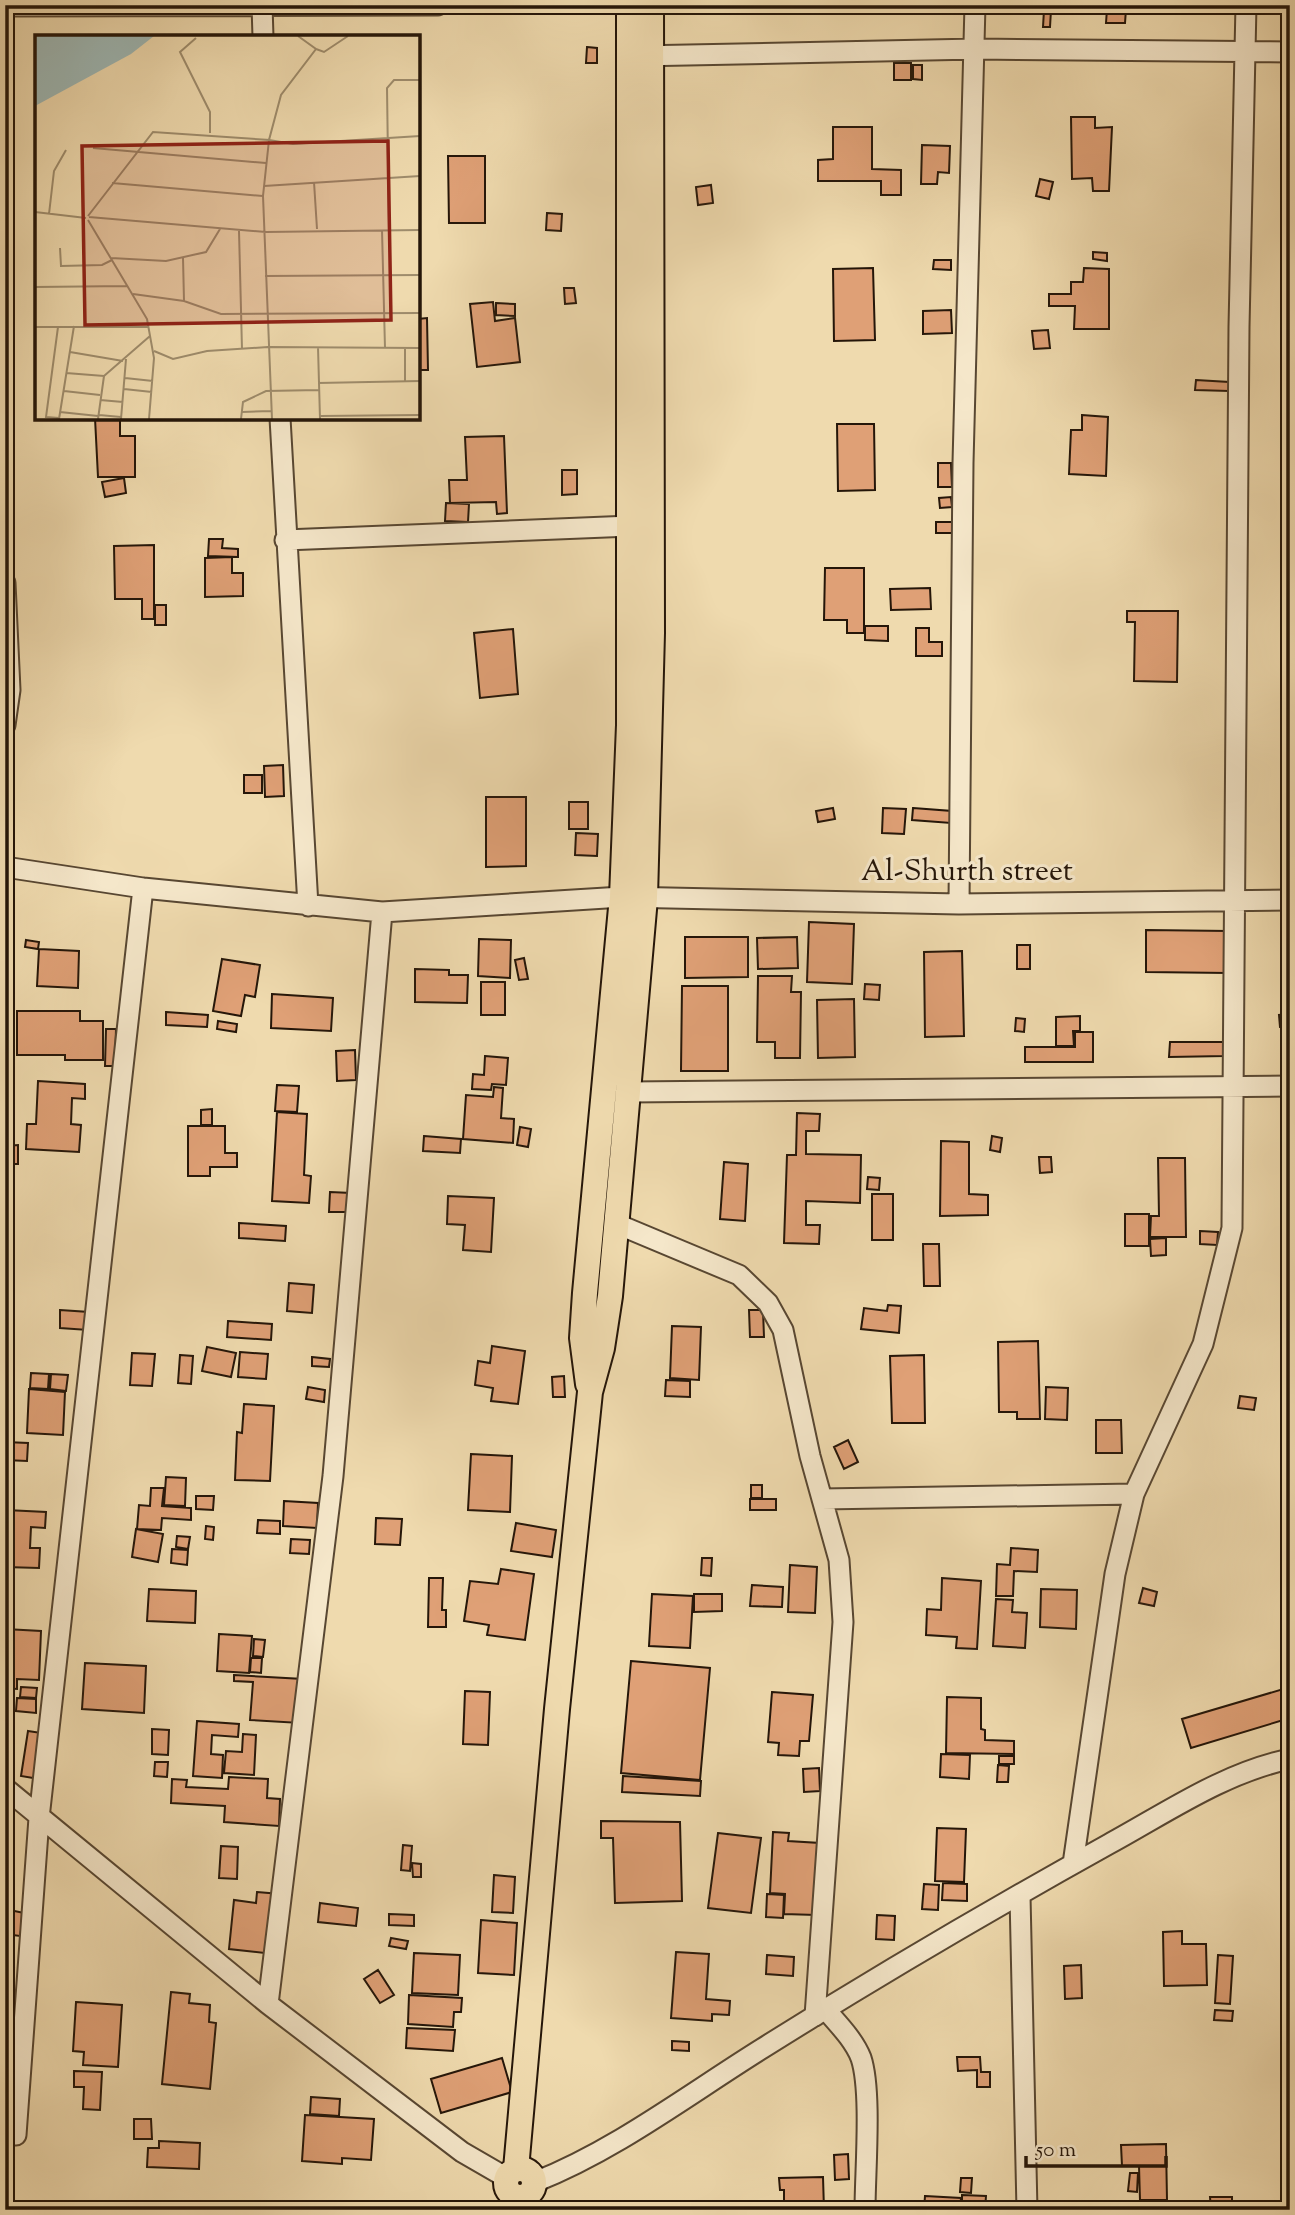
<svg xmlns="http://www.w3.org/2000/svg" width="1295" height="2215" viewBox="0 0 1295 2215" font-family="'Sorts Mill Goudy',serif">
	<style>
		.building { fill: #dfa076; stroke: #251609; stroke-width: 2 }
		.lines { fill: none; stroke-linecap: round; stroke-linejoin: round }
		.minor-casing { stroke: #584732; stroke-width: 23 }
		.major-casing { stroke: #251609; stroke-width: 28 }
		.minor { stroke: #f5e7ca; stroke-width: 19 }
		.major { stroke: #efdaae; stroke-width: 24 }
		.labels { text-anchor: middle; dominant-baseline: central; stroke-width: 6; stroke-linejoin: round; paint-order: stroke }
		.street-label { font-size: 30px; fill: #251609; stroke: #f5e7ca }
		.inset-road { fill: none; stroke: #9e8c6c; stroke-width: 2 }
		.view { fill: #8f2418; fill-opacity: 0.15; stroke: #8f2418; stroke-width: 3.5 }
		.inset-edge { fill: none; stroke: #251609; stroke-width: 3.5 }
	</style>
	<rect width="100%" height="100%" fill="#efdaae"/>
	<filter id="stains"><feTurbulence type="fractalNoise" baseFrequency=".00286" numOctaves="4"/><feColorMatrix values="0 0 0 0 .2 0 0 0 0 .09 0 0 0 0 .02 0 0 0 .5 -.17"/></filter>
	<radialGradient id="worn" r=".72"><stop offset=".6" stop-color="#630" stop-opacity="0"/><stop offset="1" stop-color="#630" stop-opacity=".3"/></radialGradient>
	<!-- building -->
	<path class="building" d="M1107,9h19l-1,14h-19z
		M1044,10h7l-1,17h-7z
		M587,47l10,1v15h-11z
		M894,63h17v17h-17z
		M913,65h9v15l-9,-1z
		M1071,117h24v11l17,-1 -3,64h-16l-1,-13 -20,1z
		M833,127h39v42l29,1v25h-20v-14h-63v-21l15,-1z
		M922,145l28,1 -1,27 -11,-1 -1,12h-16z
		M448,156h37v67h-36z
		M1040,179l13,3 -4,17 -13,-3z
		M711,185l2,18 -15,2 -2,-18z
		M547,213l15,1 -1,17 -15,-1z
		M1093,252l14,1v8l-14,-2z
		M934,260h17v10l-18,-1z
		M873,268l2,72 -41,1 -1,-72z
		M1084,268l25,1v60h-35l1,-23h-26v-12h22v-12h12z
		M564,288h10l2,15 -11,1z
		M493,302l2,19 20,-3 5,44 -43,5 -7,-63z
		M496,303l19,1v12l-19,-1z
		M951,310l1,23 -29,1v-23z
		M427,318l1,52h-10v-51z
		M1048,330l2,18 -16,1 -2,-18z
		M1196,380l33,2v9l-34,-1z
		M1082,415l26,2 -2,59 -37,-2 2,-44h11z
		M95,418h25v18h15v41h-37z
		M837,424h37l1,66 -37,1z
		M504,436l3,77 -10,1 -1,-12 -46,1 -1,-23h18l-2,-43z
		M938,463h13l1,24h-14z
		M562,470h15v24l-15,1z
		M124,478l2,15 -21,4 -3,-15z
		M951,497l1,10 -12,1 -1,-10z
		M446,503l23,1 -1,18 -23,-1z
		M936,522h16v11h-16z
		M209,539h14l-1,9 16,1v8l-30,-1z
		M154,545v74h-12v-20h-27l-1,-53z
		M232,557v16h11v23l-38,1v-39z
		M825,568h39v65h-17v-13h-23z
		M930,588l1,21 -40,1 -1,-21z
		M155,605h11v20h-11z
		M1127,611h51l-1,71 -43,-1 1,-59h-8z
		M865,626h23v15l-23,-1z
		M916,628h13v14h13v14h-26z
		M513,629l5,65 -38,4 -6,-65z
		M283,765l1,31 -19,1 -1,-31z
		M244,775h18v18h-18z
		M486,797h40v69l-40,1z
		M569,802h19v27h-19z
		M833,808l2,11 -17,3 -2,-11z
		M883,808l23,1 -2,25 -22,-1z
		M913,808l39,3 -1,12 -39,-3z
		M576,833l22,1 -1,22 -22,-1z
		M809,922l45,2 -2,60 -45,-2z
		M1146,930l83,1 -1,42 -82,-1z
		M685,937h63v40l-63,1z
		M797,937l1,31 -40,1 -1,-31z
		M479,939l32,1 -1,38 -32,-2z
		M26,940l13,2 -1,7 -13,-2z
		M1017,945h13v24h-13z
		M39,949l40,2 -1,37 -41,-2z
		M962,951l2,85 -39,1 -1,-85z
		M524,958l4,21 -9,1 -4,-20z
		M222,959l38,6 -5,32 -10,-2 -4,21 -28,-5z
		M415,969l34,1v5h19l-1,28 -52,-1z
		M758,976h34l-1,16h10l-1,66h-25v-16h-18z
		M481,982h24v33h-24z
		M865,984l15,1 -1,15 -15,-1z
		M682,986h46v85h-47z
		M272,994l61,4 -2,33 -60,-3z
		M854,999l1,58 -37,1 -1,-58z
		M17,1011h63v10h23v39h-38v-5h-48z
		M166,1012l42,3 -1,12 -41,-2z
		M1290,1014v12l-10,1 -1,-12z
		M1080,1016v15h-7l1,15h-18v-29z
		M1016,1018l9,1 -1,13 -9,-1z
		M218,1021l19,3 -1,8 -19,-3z
		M106,1029h10l-1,37h-10z
		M1075,1032h18v30h-68v-15h50z
		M1170,1042h55v14l-56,1z
		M355,1050l1,30 -19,1 -1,-30z
		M485,1056l23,2 -2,27 -14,-1 -1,6 -19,-1 1,-15 11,1z
		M38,1081l47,3v15l-13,-1 -1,26 10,1 -2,27 -53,-3 1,-25h9z
		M277,1085l22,1 -2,26 -22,-1z
		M494,1087l9,1 -2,30 13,1 -1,24 -50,-4 3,-44 27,2z
		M212,1109v16h-11v-15z
		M277,1112l30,2 -3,61 7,1 -2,27 -37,-2z
		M797,1113l23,1 -1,17h-13v23l55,1 -1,48 -54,-2v24h14l-1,19 -35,-1 3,-88h9z
		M188,1126h37v27h12v14h-27v9h-22z
		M520,1127l11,2 -3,18 -11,-2z
		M424,1136l37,3 -1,14 -37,-2z
		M992,1136l10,2 -2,14 -10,-2z
		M941,1141l28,1v52l19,1v20l-48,1z
		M18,1145v19h-13v-18z
		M1039,1157h12l1,15 -12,1z
		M1158,1158h27l1,79h-36l1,-21h8z
		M724,1162l24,2 -3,57 -25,-2z
		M868,1177l12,1 -1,12 -12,-1z
		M330,1192l21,1 -1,19h-21z
		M872,1194h21v46h-21z
		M448,1196l46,2 -3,54 -28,-2 2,-25 -18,-1z
		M1125,1214h24v32h-24z
		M239,1223l47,3 -1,15 -46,-3z
		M1200,1231l18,1 -1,13 -17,-1z
		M1166,1238v17l-15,1 -1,-17z
		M923,1244h16l1,42h-16z
		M289,1283l25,2 -2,28 -25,-2z
		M888,1305l13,1 -2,27 -38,-4 3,-21 23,3z
		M60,1310l29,2 -1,18 -28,-2z
		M749,1310h14l1,27h-14z
		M228,1321l44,3 -1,16 -44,-3z
		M672,1326l29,1 -2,53 -29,-2z
		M1038,1341l2,78h-23v-7h-18l-1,-70z
		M492,1346l33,5 -7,53 -27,-3 2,-13 -18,-3 3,-24 12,2z
		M207,1347l29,6 -5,24 -29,-6z
		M240,1352l28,2 -2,25 -28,-2z
		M132,1353l23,1 -3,32 -22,-1z
		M180,1355l13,1 -2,28 -13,-1z
		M924,1355l1,68h-33l-2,-67z
		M312,1357l18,2 -1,8 -17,-1z
		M31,1373l18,1 -1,15 -18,-1z
		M51,1374l17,1 -2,16 -16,-2z
		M564,1376l1,21h-12l-1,-20z
		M666,1380l24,1v16l-25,-1z
		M308,1387l17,3 -1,12 -18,-3z
		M1046,1387l22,1 -1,32 -22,-1z
		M29,1389l36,3 -2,43 -36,-2z
		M1284,1392h6v35h-5z
		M1240,1396l16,2 -2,12 -16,-2z
		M244,1404l30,2 -4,75 -35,-1 2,-48 5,1z
		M1096,1420h25l1,33h-26z
		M848,1440l10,22 -14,7 -10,-22z
		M5,1442l23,1 -1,18 -22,-1z
		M471,1454l41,2 -2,56 -42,-2z
		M166,1477l20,1 -1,28 -21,-1z
		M751,1485h11v13h-11z
		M151,1488h13l-2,18 29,2v12l-29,-2 -1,12 -24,-1 2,-24 11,1z
		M196,1496h18l-1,14 -17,-1z
		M750,1499h26v11h-26z
		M284,1501l34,2 -1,25 -34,-2z
		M6,1510l40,2 -1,16 -14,-1 -1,21h10l-1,20 -34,-1z
		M376,1518l26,1 -2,26 -25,-1z
		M258,1520l22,1v13l-23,-1z
		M516,1523l40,7 -4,27 -41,-6z
		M206,1526l8,1 -1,13 -8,-1z
		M136,1529l27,5 -5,28 -26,-5z
		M177,1536l13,1 -2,12 -12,-2z
		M291,1539l19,1 -1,14 -19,-1z
		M1011,1548l27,2 -1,22 -23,-1 -1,25h-17l1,-32 13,1z
		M172,1549l16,1 -1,15 -16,-2z
		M702,1558h10l-1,18 -10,-1z
		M790,1565l27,2 -2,46 -27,-1z
		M501,1569l33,5 -9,66 -38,-5 2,-10 -25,-4 6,-40 28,3z
		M429,1578h14l-1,32h4v17h-18z
		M942,1578l39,3 -4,68 -21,-1 1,-11 -31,-2 1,-26 14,1z
		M752,1585l31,2 -1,20 -32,-1z
		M1143,1588l14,4 -3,14 -15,-3z
		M149,1589l47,2 -1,32 -48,-2z
		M1041,1589l36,1 -1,39 -36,-2z
		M652,1594l41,2 -3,52 -41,-2z
		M694,1594h28v17l-28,1z
		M996,1599l17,1 -1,12 15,1 -2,35 -32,-2z
		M5,1629l36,2 -2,49 -22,-1v10l-12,-1z
		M219,1634l33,2 -3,37 -32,-2z
		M254,1639l11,1 -2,17 -10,-1z
		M251,1658h11l-1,15 -11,-1z
		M631,1661l79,7 -10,112 -79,-7z
		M85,1663l61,3 -2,47 -62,-4z
		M234,1675l69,4 -3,44 -50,-3 3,-38 -19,-1z
		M21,1687l16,1 -1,10 -16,-1z
		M1290,1687v31l-99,30 -9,-29z
		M465,1691l25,1 -2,53 -25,-1z
		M772,1692l41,3 -4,46h-9l-1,15 -21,-1 1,-12 -11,-1z
		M947,1697l34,1v31l4,1v10l29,1v13l-68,-1z
		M17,1698l19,1v14l-20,-2z
		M197,1721l42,3 -1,13 -26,-2 -1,19 12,1 -1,23 -29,-2z
		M152,1729l17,1 -1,25 -16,-1z
		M28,1731l20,3 -9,45 -18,-3z
		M243,1734l13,1 -2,40 -30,-2 2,-22 16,1z
		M941,1754l29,1 -1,24 -29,-2z
		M999,1756h15v8h-15z
		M155,1762h13l-1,15 -13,-1z
		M998,1765l11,1 -1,16h-11z
		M819,1768l1,23 -16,1 -1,-23z
		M623,1776l78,5 -1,15 -78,-4z
		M229,1777l39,2 -1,19 13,1 -1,27 -55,-4 1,-16 -54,-3 1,-24 15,1 -1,7 42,2z
		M601,1821l79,1 2,79 -67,2 -2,-65h-12z
		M937,1828l29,1 -2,53 -29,-1z
		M773,1832l16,1 -1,8 32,2 -4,72 -32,-1 1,-20 -15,-1z
		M718,1833l43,5 -10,75 -43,-5z
		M403,1845l9,1 -2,25 -9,-1z
		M221,1846l17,1 -1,32 -18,-1z
		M412,1863l9,1v13h-8z
		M494,1875l21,2 -2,36 -21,-1z
		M943,1883l24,1v17l-25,-1z
		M924,1884l15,1 -1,25 -16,-1z
		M257,1892l23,2 -7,60 -44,-5 5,-49 22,3z
		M767,1894l17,1 -1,23 -17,-1z
		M320,1903l38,5 -2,18 -38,-4z
		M5,1909l19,4 -4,23 -15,-2z
		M389,1914l25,1v11l-25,-1z
		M877,1915l18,1 -1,24 -18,-1z
		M481,1920l36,3 -3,52 -36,-2z
		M1182,1931v13h24l1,41 -43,1 -1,-54z
		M391,1938l17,3 -2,8 -17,-3z
		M676,1952l33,2 -3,45 24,2 -1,14 -17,-1v7l-41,-3z
		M414,1953l46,2 -2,40 -46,-2z
		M767,1955l27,2 -1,19 -27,-2z
		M1218,1955l15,1 -3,48 -15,-1z
		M1081,1965l1,33 -17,1 -1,-33z
		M5,1968h9l-1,14 -8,-1z
		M378,1970l16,25 -14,8 -16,-24z
		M171,1992l19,2 -1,9 21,2 -1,17 7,1 -6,66 -48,-5z
		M409,1995l53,3 -1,14h-7l-1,15 -45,-3z
		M76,2002l46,3 -4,62 -35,-2 1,-13 -11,-1z
		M1215,2010l18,1 -1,10 -18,-1z
		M407,2028l48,2 -2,21 -47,-3z
		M672,2041l17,1v9l-17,-1z
		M957,2057h23l1,15h9v15h-13v-17l-19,1z
		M502,2058l10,34 -71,21 -10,-34z
		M74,2071l28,1 -2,38 -17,-1 1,-22h-10z
		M5,2093h4v28h-4z
		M311,2097l29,2 -1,17 -29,-2z
		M305,2115l69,4 -3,41 -29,-2v6l-40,-3z
		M134,2119h17l1,20h-18z
		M159,2141l41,2 -1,26 -52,-2 1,-19h11z
		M1166,2144l1,56h-27l-1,-34h-17l-1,-21z
		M848,2154l1,25 -14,1 -1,-25z
		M1130,2173h8l-1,19 -9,-1z
		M823,2177l1,33h-40v-20h-4l-1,-12z
		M961,2178h11l-1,15 -11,-1z
		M962,2195l24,1 -1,14h-23z
		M925,2196l36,2 -1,12h-36z
		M1210,2197h22v13h-21z"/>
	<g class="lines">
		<!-- minor casing -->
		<g class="minor-casing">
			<path id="minor" d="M262,5l1,32
				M5,6l433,-1
				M637,56l339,-7 314,3
				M280,418l28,488
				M285,540l346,-14
				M5,583l5,107 -5,35
				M5,867l138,21 239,24 240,-15 337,7 331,-4
				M959,904l4,-441 12,-458
				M629,1092l661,-6
				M617,1224l122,51 29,28 15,27 27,126 29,104 4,62 -28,394
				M822,1499l312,-5
				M5,1788l263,216 194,148 45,26
				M1073,1864l42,-290 19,-80 69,-150 29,-116 7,-901 7,-322
				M1020,1896l7,314
				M268,2004l65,-528 49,-564
				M826,2010c12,14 28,30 35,48 11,33 4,114 4,152
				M16,2135l23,-317 104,-930
				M535,2182c81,-32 154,-88 228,-134 113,-71 229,-139 346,-204 57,-31 116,-72 181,-85"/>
		</g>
		<!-- major casing -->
		<g class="major-casing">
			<path id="major" d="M588,1384l-6,-46 3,-45 37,-396 7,-172v-720
				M506 2183a14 14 0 1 1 28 0a14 14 0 1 1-28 0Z
				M516,2169l41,-460 33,-317 12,-44 8,-52 35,-398 7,-265 -1,-628"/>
		</g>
		<!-- minor -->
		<use href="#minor" class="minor"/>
		<!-- major -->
		<use href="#major" class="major"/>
	</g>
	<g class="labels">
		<!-- street labels -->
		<g class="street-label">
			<text x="967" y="872">Al-Shurth street</text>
		</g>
	</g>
	<!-- overview -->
	<g transform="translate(35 35)">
		<rect width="385" height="385" fill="#efdaae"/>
		<path d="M0,1h119l-23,18 -96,52z" fill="#9eb8b5"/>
		<path class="inset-road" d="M263,1l18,13 -35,46 -12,45 24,4 127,-8M161,3l-16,14 30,60v21M281,14l8,3 24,-16M58,113l173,15M279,147l3,47M77,148l151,13M229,151l156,-10M0,177l51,6M14,179l5,-43 12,-21M53,181l65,-84 116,8 -6,56 9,223M54,182l177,15 154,-2M53,185l59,99 7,39 -5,61M347,195l3,118M204,196l3,118M354,196l-2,-143 7,-8h26M25,213l1,18 41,-1 10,-5M76,223l55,3 40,-9 14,-23M148,223l1,43M230,241l155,-1M0,252l92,-1M98,259l51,7 37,13 199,-1M0,292h113M23,292l-12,90 13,1M283,312l2,72M370,313v33M119,316l19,8 34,-8 61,-4 152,1M35,317l53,9M31,338l38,3 46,-40M90,343l28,3M283,348l102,-2M89,354l28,3M29,356l36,4M65,365l23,2M25,377l38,4M207,377l29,-1M64,380l22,2M285,381l100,-1M24,384l15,-93M63,384l6,-43M86,384l5,-60M206,384l2,-17 23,-11 53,-1"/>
		<path class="view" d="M353,106l3,179 -306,5 -3,-179z"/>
		<rect width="385" height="385" class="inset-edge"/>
	</g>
	<!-- margin -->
	<rect width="1295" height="2215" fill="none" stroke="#efdaae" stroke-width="28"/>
	<rect x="7" y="7" width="1281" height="2201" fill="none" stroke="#251609" stroke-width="3.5"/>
	<rect x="14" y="14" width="1267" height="2187" fill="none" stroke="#251609" stroke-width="2"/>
	<!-- scale -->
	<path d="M1026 2156v10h140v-10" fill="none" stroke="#251609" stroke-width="3.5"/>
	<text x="1036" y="2156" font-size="21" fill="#251609" stroke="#f5e7ca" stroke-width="5" paint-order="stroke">50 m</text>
	<rect width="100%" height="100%" filter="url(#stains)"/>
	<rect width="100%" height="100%" fill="url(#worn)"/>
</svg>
